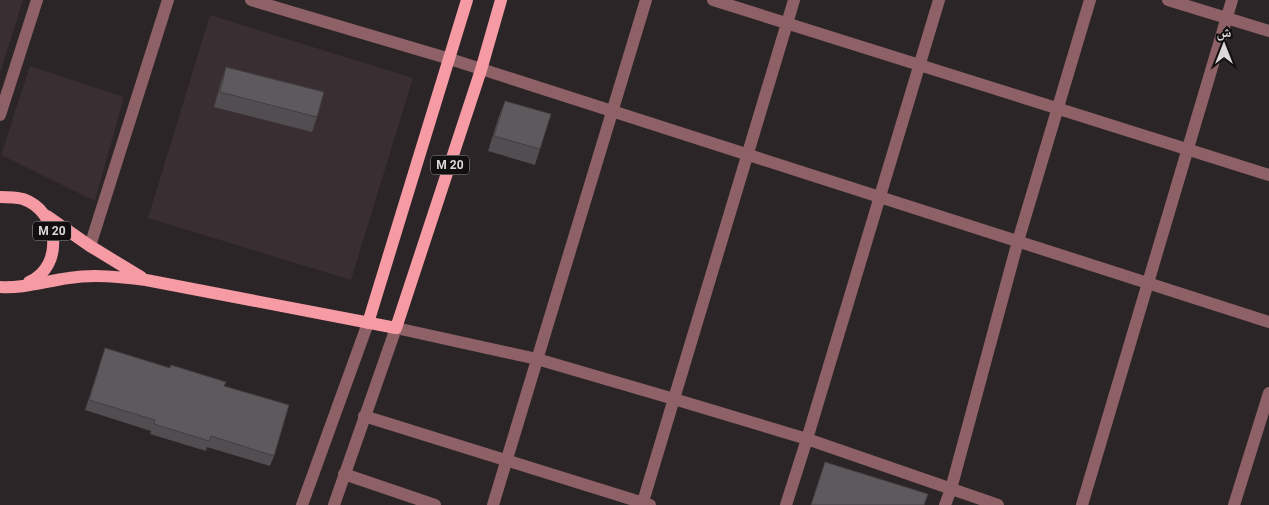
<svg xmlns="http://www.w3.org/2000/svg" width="1269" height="505" viewBox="0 0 1269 505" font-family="Roboto,'Noto Naskh Arabic',sans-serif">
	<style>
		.built { fill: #392e32 }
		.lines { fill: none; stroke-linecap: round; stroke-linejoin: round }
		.minor { stroke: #8e6166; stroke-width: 12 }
		.major { stroke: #f69aa4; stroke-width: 12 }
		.wall { fill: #514d50 }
		.building { fill: #5e595d; stroke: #423e41 }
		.labels { text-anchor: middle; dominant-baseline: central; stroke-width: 4; stroke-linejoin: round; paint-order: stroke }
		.shield { fill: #120f10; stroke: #9f9c9d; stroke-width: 1 }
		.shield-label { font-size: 12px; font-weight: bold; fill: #dcd8d9 }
	</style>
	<rect width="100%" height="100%" fill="#2b2527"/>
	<!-- built -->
	<path class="built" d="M0,0h23l-23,73z
		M210,15l203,63 -62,202 -203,-62z
		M30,66l94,31 -29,104 -94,-46z"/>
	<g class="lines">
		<!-- minor -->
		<path class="minor" d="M251,0l199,59 819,263
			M713,0l556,175
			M1168,0l101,31
			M0,115l37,-115
			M90,246l78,-246
			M364,416l286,89
			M344,474l91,31
			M302,505l66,-182
			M334,505l62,-177 141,31 137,40 133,40 191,66
			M493,505l153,-505
			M642,505l152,-505
			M786,505l21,-66 132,-439
			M945,505l6,-16 67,-248 72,-241
			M1082,505l150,-505
			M1234,505l35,-112"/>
		<!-- major -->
		<path class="major" d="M0,197c8,0 15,0 23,2 36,12 42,67 6,83
			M47,216l43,30 51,31
			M0,287c22,2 46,-6 69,-9 25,-4 51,-1 77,2l250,48 85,-258 20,-70
			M368,323l99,-323"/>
	</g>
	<!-- wall -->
	<path class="wall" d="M226,67l91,50 -5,15 -98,-25 7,-25z
		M505,101l35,48 -5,16 -47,-14 11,-35z
		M105,348l119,38 50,70 -4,10 -63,-19 -1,4 -56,-17 1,-3 -66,-21z
		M825,462l99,43h-113z"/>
	<!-- building -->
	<path class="building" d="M226,67l98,25 -7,25 -97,-25z
		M505,101l46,13 -11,35 -46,-13z
		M105,348l65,20 1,-3 55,17 -2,4 65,19 -15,51 -63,-20 -2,5 -55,-17 1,-4 -66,-20z
		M825,462l103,32 -4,11h-113z"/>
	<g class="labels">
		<!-- shield labels -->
		<g class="shield">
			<rect x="431" y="155.5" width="38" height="19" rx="4"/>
			<rect x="33" y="221.5" width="38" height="19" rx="4"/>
		</g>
		<g class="shield-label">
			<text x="450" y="165">M 20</text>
			<text x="52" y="231">M 20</text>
		</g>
	</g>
	<!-- north arrow -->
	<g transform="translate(1224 45)" stroke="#120f10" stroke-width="4" paint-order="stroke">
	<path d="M0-4L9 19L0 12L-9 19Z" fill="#dcd8d9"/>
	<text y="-8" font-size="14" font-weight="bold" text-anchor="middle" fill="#dcd8d9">ش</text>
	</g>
</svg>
